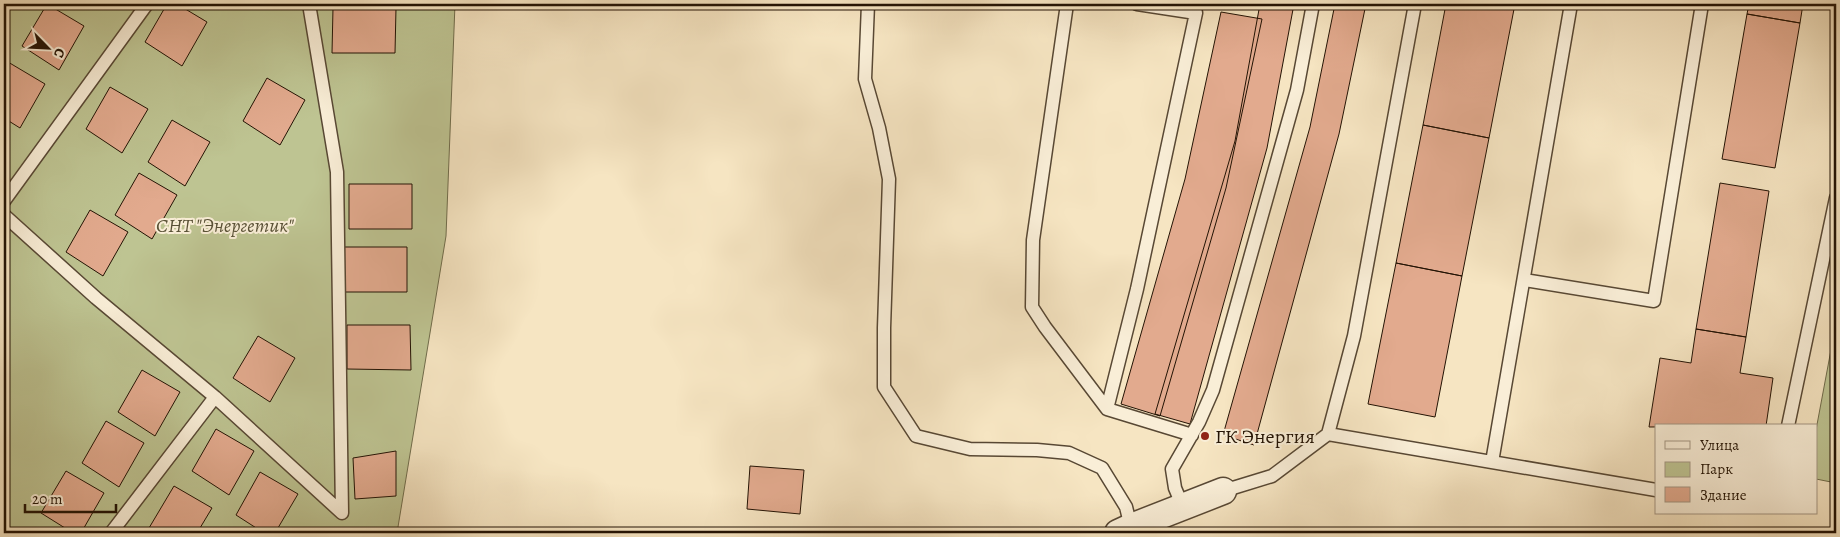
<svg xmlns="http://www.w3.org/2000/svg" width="1840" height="537" viewBox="0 0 1840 537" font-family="Alegreya,serif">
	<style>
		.green { fill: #bec492; stroke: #706c4b }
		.building { fill: #e2aa8e; stroke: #231304 }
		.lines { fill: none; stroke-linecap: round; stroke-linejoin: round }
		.service-casing { stroke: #584834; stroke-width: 15 }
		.minor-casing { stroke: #584834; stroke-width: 29 }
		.service { stroke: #f9eed7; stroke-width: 12 }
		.minor { stroke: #f9eed7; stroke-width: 26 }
		.poi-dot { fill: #8f2418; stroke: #f9eed7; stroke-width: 2 }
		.labels { text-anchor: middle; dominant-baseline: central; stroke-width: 4; stroke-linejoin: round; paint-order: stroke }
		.park-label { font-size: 20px; font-style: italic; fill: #595136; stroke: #f9eed7 }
		.poi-label { font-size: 20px; fill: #231304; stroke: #f9eed7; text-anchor: start }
	</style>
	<rect width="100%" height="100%" fill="#f6e5c2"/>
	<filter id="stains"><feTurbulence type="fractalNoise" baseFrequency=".004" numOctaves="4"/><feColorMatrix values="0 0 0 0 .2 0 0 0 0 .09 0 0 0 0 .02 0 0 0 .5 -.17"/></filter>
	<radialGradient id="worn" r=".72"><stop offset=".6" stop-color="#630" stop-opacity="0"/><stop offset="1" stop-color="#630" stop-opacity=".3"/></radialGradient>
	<!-- green -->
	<path class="green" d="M4,4h451l-9,232 -49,297h-393z
		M1836,323v160l-20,-4v-49z"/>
	<!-- building -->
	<path class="building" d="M47,4l37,22 -25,44 -37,-24z
		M167,4h10l30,18 -25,44 -37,-24z
		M1260,4h34l-27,144 -77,276 -35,-10 80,-273z
		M1335,4h31l-27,130 -85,311 -31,-10 87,-308z
		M1446,4h69l-26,134 -66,-13z
		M1749,4h54l-3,19 -53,-9z
		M333,8h63l-1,45h-63z
		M1221,12l41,7 -36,169 -66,228 -39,-12 64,-225z
		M1747,14l53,9 -25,145 -53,-9z
		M8,62l37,22 -25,44 -16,-10v-50z
		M267,78l38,22 -25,45 -37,-24z
		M110,87l38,22 -26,44 -36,-24z
		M172,120l38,22 -25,44 -37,-24z
		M1423,125l66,13 -27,138 -66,-13z
		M139,173l38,22 -25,44 -37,-24z
		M1720,183l49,8 -23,146 -50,-8z
		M349,184h63v45h-63z
		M90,210l38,22 -25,44 -37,-24z
		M344,247h63v45h-63z
		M1396,263l66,13 -27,141 -67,-13z
		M347,325h63l1,45 -64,-1z
		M1696,329l50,8 -6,36 33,5 -7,48 -117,1 11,-69 31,5z
		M258,336l37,22 -25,44 -37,-24z
		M142,370l38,22 -25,44 -37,-24z
		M106,421l38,22 -25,44 -37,-24z
		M216,429l38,22 -25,44 -37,-24z
		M396,451v45l-41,3 -2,-41z
		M750,466l54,4 -4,44 -53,-5z
		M66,471l38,22 -23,40h-8l-32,-20z
		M260,472l38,22 -23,39h-11l-28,-18z
		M174,486l38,22 -15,25h-40l-8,-5z"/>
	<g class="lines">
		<!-- service casing -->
		<g class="service-casing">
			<path id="service" d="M868,4l-3,75 14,49 10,51 -5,149v59l32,49 54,13 67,1 32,3 33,15 24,39 5,20
				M1067,4l-34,236 -1,67 13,20 62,82
				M1137,4l59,9 -2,-9
				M4,201l143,-197
				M4,215l92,83 119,99 127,116 -5,-341 -28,-168
				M1524,280l130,21 48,-297
				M1788,426l48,-228
				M1328,434l328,56
				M1192,435l-85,-26 30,-120 59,-276
				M1492,462l79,-458
				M1223,491l49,-15 56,-42 26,-98 61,-332
				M1183,507l-8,-19 -3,-19 27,-47 14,-32 84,-300 16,-86
				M111,533l104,-136"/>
		</g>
		<!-- minor casing -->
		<g class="minor-casing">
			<path id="minor" d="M1118,533l13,-6 92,-36"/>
		</g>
		<!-- service -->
		<use href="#service" class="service"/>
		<!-- minor -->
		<use href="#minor" class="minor"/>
	</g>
	<!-- markers -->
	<circle class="poi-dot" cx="1205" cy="436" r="5"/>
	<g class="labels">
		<!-- park labels -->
		<g class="park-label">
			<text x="225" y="225">СНТ "Энергетик"</text>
		</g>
		<!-- poi labels -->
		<g class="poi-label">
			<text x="1215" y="436">ГК Энергия</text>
		</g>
	</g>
	<!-- margin -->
	<rect width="1840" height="537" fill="none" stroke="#f6e5c2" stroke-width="20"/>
	<rect x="5" y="5" width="1830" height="527" fill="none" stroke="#231304" stroke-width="2.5"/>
	<rect x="10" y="10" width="1820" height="517" fill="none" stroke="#231304"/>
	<!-- legend -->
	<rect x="1655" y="424" width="162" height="90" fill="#f9eed7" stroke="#a39683"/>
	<rect x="1665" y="441" width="25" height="8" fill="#f9eed7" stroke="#a39683"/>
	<text x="1700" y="450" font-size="15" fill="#231304">Улица</text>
	<rect x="1665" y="462" width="25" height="15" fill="#bec492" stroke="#a39683"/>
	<text x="1700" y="474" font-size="15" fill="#231304">Парк</text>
	<rect x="1665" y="487" width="25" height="15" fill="#e2aa8e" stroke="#a39683"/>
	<text x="1700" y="500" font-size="15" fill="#231304">Здание</text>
	<!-- north arrow -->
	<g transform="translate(48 48) rotate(114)" stroke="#f9eed7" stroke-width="4" paint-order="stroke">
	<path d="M0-4L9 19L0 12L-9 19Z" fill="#231304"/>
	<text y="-8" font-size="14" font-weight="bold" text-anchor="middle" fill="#231304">С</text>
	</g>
	<!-- scale -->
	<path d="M25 504v8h91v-8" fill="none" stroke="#231304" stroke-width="2.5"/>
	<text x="32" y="504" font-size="15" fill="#231304" stroke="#f9eed7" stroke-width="4" paint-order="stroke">20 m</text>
	<rect width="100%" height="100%" filter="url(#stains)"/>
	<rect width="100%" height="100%" fill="url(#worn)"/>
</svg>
